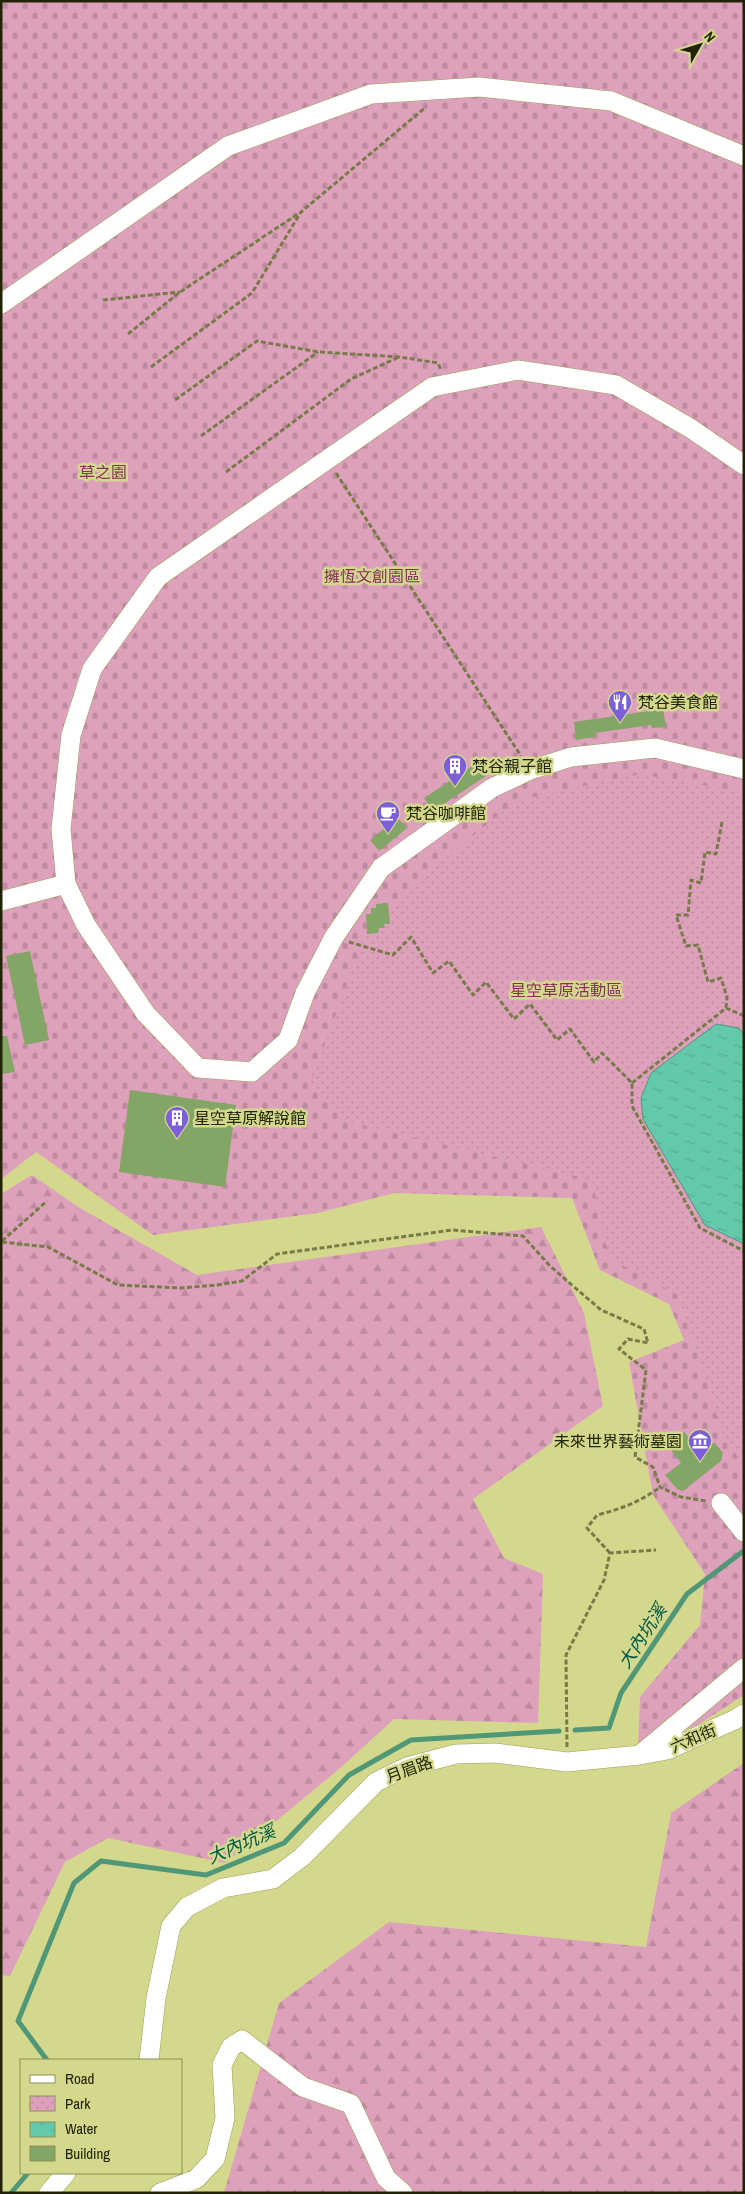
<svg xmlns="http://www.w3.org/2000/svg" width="745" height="2194" viewBox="0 0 745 2194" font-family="'Archivo Narrow','Noto Sans TC',sans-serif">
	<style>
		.forest { fill: url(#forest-firs) }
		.cemetery { fill: url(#cemetery-stones) }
		.park { fill: url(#park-dots) }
		.water { fill: url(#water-ripples); stroke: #509778 }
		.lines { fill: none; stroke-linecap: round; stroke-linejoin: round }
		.stream { stroke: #509778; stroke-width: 5 }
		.building { fill: #83a565 }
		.minor-casing { stroke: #9b9f55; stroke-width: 20 }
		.path { stroke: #787b47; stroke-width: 3; stroke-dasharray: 5 2.5; stroke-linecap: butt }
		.minor { stroke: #fff; stroke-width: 19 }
		.labels { text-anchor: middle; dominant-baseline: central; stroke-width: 5; stroke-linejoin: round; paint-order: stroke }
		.park-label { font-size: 16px; fill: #892d5e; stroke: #d3d88d }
		.poi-label { font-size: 16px; fill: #222304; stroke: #d3d88d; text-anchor: start }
		.street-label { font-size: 16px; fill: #222304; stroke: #d3d88d }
		.water-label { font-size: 18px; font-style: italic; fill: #005946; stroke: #d3d88d }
	</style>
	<defs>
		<pattern id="forest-firs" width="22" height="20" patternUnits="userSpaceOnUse" patternTransform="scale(1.25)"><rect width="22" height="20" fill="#dea1bc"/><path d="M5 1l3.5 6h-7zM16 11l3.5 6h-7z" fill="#be8aa0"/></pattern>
		<pattern id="cemetery-stones" width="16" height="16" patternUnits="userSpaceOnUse" patternTransform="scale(1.25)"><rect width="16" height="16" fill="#dea1bc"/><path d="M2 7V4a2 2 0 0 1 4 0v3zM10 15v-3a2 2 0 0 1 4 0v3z" fill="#be8aa0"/></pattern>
		<pattern id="park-dots" width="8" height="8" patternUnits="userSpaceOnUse" patternTransform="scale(1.25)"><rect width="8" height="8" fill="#dea1bc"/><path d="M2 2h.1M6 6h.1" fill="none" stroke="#be8aa0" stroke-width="1.8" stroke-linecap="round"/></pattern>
		<pattern id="water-ripples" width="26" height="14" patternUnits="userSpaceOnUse" patternTransform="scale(1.25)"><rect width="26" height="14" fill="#64c9aa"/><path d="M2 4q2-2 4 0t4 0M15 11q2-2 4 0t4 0" fill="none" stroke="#56ac91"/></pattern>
	</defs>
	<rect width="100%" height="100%" fill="#d3d88d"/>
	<!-- forest -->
	<path class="forest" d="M32,1175l48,33 117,67 344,-48 43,86 19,93 -130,93 31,59 39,16 -5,149 -144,-4 -56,51 -113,93 -117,-25 -43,24 -55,114 -9,-1v-781z
		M744,1763v430h-520l55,-190 110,-81 257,25 25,-134z"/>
	<!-- cemetery -->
	<path class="cemetery" d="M1,1h743v1694l-48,31 -58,18 2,-47 60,-72 5,-51 -52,-79 -24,-133 55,-22 -15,-36 -69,-34 -28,-72 -178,-5 -76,20 -165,22 -117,-83 -35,27z"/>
	<!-- park -->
	<path class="park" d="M640,774l96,17 8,6v669l-22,-33 -42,-137 -71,-38 -17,-78 -242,-58 -39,-40 53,-145 46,-50 106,-86z"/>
	<!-- water -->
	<path class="water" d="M716,1024l23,4 5,7v209l-39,-19 -62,-106 -2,-21 10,-25z"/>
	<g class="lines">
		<!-- stream -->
		<path class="stream" d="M575,1730l34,-2 12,-35 66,-99 55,-42
			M47,2060l-29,-39 56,-138 27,-22 105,14 78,-32 65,-68 62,-35 148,-9
			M11,2193l17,-20"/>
	</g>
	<!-- building -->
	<path class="building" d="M663,709l3,18 -14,1 -1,-3 -56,8v4l-19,3 -2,-18z
		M477,763l9,13 -53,35 -9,-13z
		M398,818l9,10 -28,23 -9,-11z
		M388,903l2,21h-6l1,4h-6l-1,5 -11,1 -1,-20h5v-6h5v-4z
		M30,951l19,89 -24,5 -19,-89z
		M1,1036h6l8,36 -14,2z
		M130,1090l106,15 -11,82 -106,-15z
		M684,1432l14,16 9,-6 8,1 8,10 -2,8 -38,30 -6,-2 -12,-14 16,-12 -14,-18z"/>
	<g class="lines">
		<!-- minor casing -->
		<g class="minor-casing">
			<path id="minor" d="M1,304l227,-158 143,-52 108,-7 132,14 133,55
				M744,465l-54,-37 -74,-43 -98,-15 -86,17 -274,190 -66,92 -21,66 -10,94 5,55 20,41 60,89 52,54 54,4 36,-32 17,-47 29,-56 47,-69 111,-80 38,-18 41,-13 84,-9 89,21
				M1,901l65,-17
				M721,1503l23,29
				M641,1754l103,-86
				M149,2060l7,-62 15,-72 16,-19 36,-19 50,-9 29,-22 74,-75 31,-15 49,-13 39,-1 72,9 73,-7 27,-5 67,-30 10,-6
				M49,2193l17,-20
				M160,2193l36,-14 19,-20 10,-41 -3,-53 9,-18 11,-7 61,47 48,17 35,74 17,15"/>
		</g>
		<!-- path -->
		<path class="path" d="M103,300l77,-8
			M128,334l52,-42 118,-78
			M151,367l101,-74 49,-81 125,-105
			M175,400l82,-59 62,11 81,5 38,6 3,7
			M201,436l117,-84
			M226,472l125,-93 48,-22
			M336,473l185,283
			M722,822l-6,32 -11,-2 -4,31 -10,-3 -3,35h-12l10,31 12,-1 10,37 13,-4 6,19 -1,11
			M349,942l44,13 18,-18 22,36 16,-12 24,34 13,-13 28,37 16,-15 27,36 13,-11 24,33 8,-9 30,30v23l68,122 44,23
			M632,1083l94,-75 18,8
			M2,1241l45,-40
			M2,1242l46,5 70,38 63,3 36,-3 25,-4 35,-27 175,-24 71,6 28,31 50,43 43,19 4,14 -20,-4 -9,10 27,21 -11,87 18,10 7,20 21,10 25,4
			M610,1553l-23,-25 10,-13c24,-6 43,-13 63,-28
			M567,1747l-1,-92 38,-75 6,-27 46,-3"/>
		<!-- minor -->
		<use href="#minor" class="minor"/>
	</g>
	<!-- icons -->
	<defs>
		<g id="restaurant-pin" transform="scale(1.25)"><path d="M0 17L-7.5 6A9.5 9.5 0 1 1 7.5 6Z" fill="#7e5fda" stroke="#d3d88d"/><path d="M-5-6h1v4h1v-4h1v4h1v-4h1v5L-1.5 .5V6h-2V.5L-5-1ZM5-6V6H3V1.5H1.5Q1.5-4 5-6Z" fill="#fff"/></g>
		<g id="building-pin" transform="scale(1.25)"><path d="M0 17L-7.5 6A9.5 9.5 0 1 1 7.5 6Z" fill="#7e5fda" stroke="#d3d88d"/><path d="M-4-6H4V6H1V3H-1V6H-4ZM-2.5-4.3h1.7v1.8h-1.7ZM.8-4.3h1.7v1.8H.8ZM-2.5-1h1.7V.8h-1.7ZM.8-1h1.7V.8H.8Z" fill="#fff"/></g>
		<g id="cafe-pin" transform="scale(1.25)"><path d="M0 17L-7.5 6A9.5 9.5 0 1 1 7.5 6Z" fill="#7e5fda" stroke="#d3d88d"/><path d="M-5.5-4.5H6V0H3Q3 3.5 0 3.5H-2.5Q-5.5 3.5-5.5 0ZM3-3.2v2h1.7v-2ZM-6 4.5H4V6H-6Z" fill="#fff"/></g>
		<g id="museum-pin" transform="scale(1.25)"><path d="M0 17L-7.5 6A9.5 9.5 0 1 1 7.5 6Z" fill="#7e5fda" stroke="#d3d88d"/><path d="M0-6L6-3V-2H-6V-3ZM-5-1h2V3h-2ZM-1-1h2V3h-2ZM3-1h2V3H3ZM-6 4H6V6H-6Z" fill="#fff"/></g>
	</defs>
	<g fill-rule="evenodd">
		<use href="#restaurant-pin" x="620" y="702"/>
		<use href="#building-pin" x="455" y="766"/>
		<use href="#cafe-pin" x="388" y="813"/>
		<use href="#building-pin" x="177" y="1118"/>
		<use href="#museum-pin" x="700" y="1441"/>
	</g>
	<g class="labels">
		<!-- park labels -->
		<g class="park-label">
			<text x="103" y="472">草之園</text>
			<text x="372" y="576">擁恆文創園區</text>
			<text x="566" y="990">星空草原活動區</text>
		</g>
		<!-- poi labels -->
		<g class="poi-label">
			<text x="638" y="702">梵谷美食館</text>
			<text x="472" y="766">梵谷親子館</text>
			<text x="406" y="813">梵谷咖啡館</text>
			<text x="194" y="1118">星空草原解說館</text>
			<text x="682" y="1441" text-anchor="end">未來世界藝術墓園</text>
		</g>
		<!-- street labels -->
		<g class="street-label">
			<text transform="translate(693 1738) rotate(-23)">六和街</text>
			<text transform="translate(409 1769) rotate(-20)">月眉路</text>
		</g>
		<!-- water labels -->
		<g class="water-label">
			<text transform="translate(642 1636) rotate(-57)">大內坑溪</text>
			<text transform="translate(241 1844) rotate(-23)">大內坑溪</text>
		</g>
	</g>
	<!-- border -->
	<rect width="745" height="2194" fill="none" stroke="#222304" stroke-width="5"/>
	<!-- legend -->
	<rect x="20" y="2059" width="162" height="115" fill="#d3d88d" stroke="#8c9056"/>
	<rect x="30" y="2075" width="25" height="8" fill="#ffffff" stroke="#8c9056"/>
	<text x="65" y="2084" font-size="15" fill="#222304">Road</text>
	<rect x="30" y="2096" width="25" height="15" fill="url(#park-dots)" stroke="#8c9056"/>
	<text x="65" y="2109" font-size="15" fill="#222304">Park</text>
	<rect x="30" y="2122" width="25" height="15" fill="url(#water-ripples)" stroke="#8c9056"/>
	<text x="65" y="2134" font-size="15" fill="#222304">Water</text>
	<rect x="30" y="2146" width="25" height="15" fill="#83a565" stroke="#8c9056"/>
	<text x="65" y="2159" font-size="15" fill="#222304">Building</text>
	<!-- north arrow -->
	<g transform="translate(700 45) rotate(51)" stroke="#d3d88d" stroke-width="4" paint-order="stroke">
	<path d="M0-4L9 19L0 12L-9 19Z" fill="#222304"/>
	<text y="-8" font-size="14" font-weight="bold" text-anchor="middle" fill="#222304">N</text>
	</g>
</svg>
